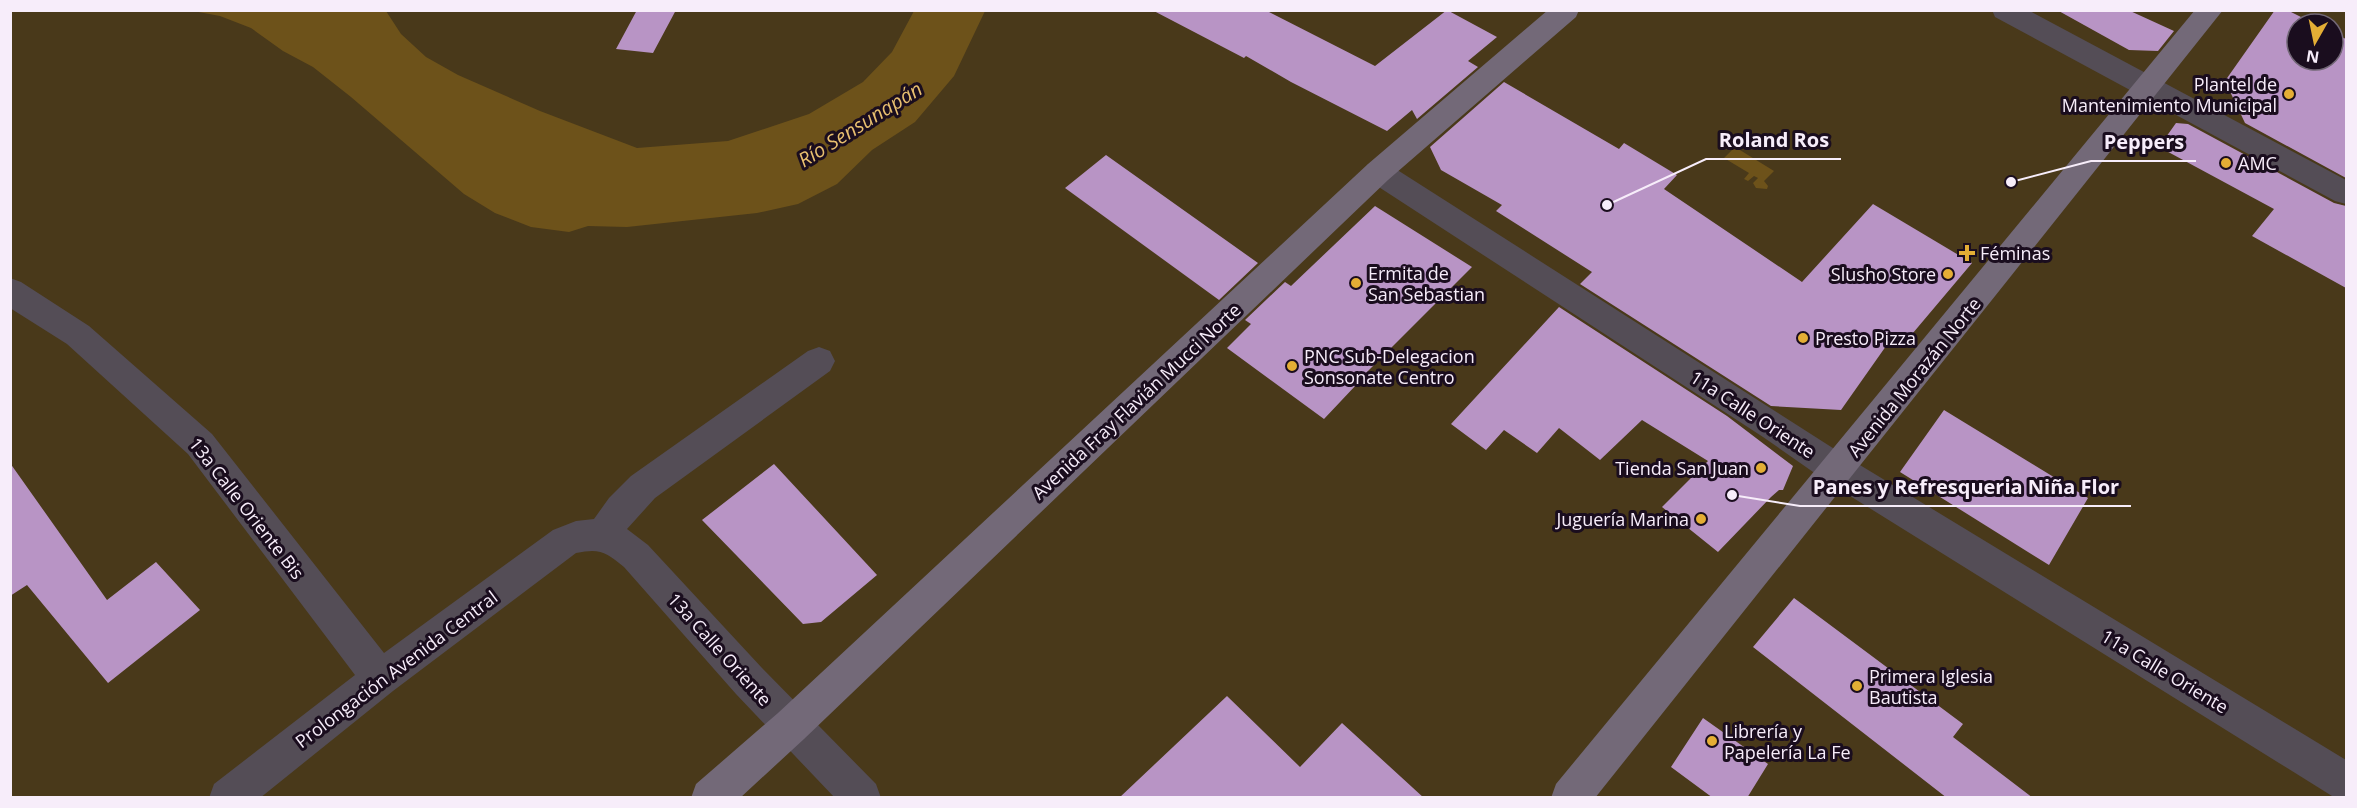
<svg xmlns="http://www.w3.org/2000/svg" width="2357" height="808" viewBox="0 0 2357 808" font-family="'Open Sans',sans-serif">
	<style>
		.green { fill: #49391a; fill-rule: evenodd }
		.water { fill: #6d521a }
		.building { fill: #b894c5 }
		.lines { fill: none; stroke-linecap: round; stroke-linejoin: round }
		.street { fill: #544d56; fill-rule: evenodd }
		.secondary { fill: #736978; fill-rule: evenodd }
		.poi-dot { fill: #e4ae35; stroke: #1a0d1e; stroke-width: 2 }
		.labels { text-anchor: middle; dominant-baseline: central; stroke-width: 6; stroke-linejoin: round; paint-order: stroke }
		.poi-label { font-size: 18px; fill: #f7edfa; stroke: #1a0d1e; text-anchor: start }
		.street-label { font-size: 18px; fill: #f7edfa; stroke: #1a0d1e }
		.water-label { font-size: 20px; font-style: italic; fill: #e8bf6f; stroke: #1a0d1e }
		.leader { fill: none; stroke: #f7edfa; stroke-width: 2 }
		.callout-dot { fill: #f7edfa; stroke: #1a0d1e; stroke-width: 2 }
		.callout-label { font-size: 20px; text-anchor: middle; font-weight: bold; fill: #f7edfa; stroke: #1a0d1e; stroke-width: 6; stroke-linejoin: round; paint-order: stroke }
	</style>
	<rect width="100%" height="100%" fill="#231628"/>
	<!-- green -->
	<path class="green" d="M10,11h2336v786h-2335zM2297,24h36v36h-36z"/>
	<!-- water -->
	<path class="water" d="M193,11h193l15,23 25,23 32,18 82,36 97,37 91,-7 81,-27 54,-32 29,-30 22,-41h71l-31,65 -39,46 -43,28 -35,34 -39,20 -41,9 -130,14 -39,-1 -19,6 -38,-5 -36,-14 -31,-19 -113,-97 -38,-30 -30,-16 -32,-23 -31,-12z
		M1735,147l39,24 -10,10 4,5 -1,3 -11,-1 -3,-5 5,-5 -4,-2 -6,5 -4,-2 5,-6 -25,-15z"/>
	<!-- building -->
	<path class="building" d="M637,10h39l-23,43 -37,-4z
		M1152,10h113l110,56 72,-56 50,27 -29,24 10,6 -61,52 -5,-9 -25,21 -96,-49 -45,-26 -2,2z
		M2057,10h71l46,21 -16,20 -29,-1z
		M2275,10h12l28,14h-18v36h36v-27l13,6v139l-101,-55 -20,-42z
		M1504,82l115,67 5,-6 53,32 -13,14 138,93 71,-78 99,59 -70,83 -11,-7 -50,71 -70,-4 -191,-122 12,-12 -96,-61 6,-6 -61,-35 -11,-23z
		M2176,123l12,1 146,79 12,3v82l-94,-52 22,-27 -115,-62z
		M1106,155l152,108 -39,37 -154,-112z
		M1375,206l97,61 -116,116 1,1 -33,35 -97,-71 24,-24 -6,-4 40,-38 6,4z
		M1559,307l168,109 66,50 -10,24h-4l-8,7 -53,55 -56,-45 46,-46 -66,-41 -42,40 -41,-32 -22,25 -33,-23 -18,20 -35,-26z
		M1944,410l144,88 -39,67 -149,-93z
		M10,463l97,137 49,-38 44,48 -92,73 -81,-98 -17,11z
		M774,464l103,111 -56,47 -18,2 -101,-104z
		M1794,598l169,126 -10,13 80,61h-86l-194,-151z
		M1227,696l73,71 42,-44 82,75h-305z
		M1703,718l65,46 -21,34h-34l-42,-31z"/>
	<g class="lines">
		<!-- street -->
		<path class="street" d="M1992,10h36l318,170v24l-11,-3 -340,-184z
			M1378,161l10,3 462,295 496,301v38l-14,-2 -506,-315 -63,-44 -395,-257 -5,-8 5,-8z
			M10,278l11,4 68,44 123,108 172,219 169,-123 23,-9 18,-2 15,-21 22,-22 177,-125 11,-4 11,4 5,10 -5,10 -175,127 -28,31 21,16 114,123 114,116 5,14h-46l-99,-104 -112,-127c-18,-15 -24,-19 -48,-14l-183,138 -133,107h-51l5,-14 141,-109 -167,-221 -121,-110 -57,-36z"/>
		<!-- secondary -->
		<path class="secondary" d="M1548,10h31l-3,7 -188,163 -584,559 -64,59h-49l5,-14 82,-71 590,-549z
			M2195,10h28l-628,788h-44l5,-14z"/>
	</g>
	<!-- markers -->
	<g class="poi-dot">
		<circle cx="2289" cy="94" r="6"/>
		<circle cx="2226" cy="163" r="6"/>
		<path d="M1964 244h6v6h6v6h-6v6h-6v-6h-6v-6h6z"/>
		<circle cx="1948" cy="274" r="6"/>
		<circle cx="1356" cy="283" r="6"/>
		<circle cx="1803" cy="338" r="6"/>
		<circle cx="1292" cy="366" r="6"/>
		<circle cx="1761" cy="468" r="6"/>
		<circle cx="1701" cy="519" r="6"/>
		<circle cx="1857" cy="686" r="6"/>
		<circle cx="1712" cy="741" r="6"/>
	</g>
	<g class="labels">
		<!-- poi labels -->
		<g class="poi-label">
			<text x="2277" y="84" text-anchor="end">Plantel de<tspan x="2277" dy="21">Mantenimiento Municipal</tspan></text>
			<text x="2238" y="163">AMC</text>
			<text x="1980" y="253">Féminas</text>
			<text x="1368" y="273">Ermita de<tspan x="1368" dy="21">San Sebastian</tspan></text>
			<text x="1936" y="274" text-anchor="end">Slusho Store</text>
			<text x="1815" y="338">Presto Pizza</text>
			<text x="1304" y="356">PNC Sub-Delegacion<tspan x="1304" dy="21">Sonsonate Centro</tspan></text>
			<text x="1749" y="468" text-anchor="end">Tienda San Juan</text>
			<text x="1689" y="519" text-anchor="end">Juguería Marina</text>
			<text x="1869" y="676">Primera Iglesia<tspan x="1869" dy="21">Bautista</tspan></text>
			<text x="1724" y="731">Librería y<tspan x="1724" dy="21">Papelería La Fe</tspan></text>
		</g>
		<!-- street labels -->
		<g class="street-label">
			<text transform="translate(1914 377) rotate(-51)">Avenida Morazán Norte</text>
			<text transform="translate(1136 401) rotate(-43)">Avenida Fray Flavián Mucci Norte</text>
			<text transform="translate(1753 414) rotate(33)">11a Calle Oriente</text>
			<text transform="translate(247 508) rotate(52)">13a Calle Oriente Bis</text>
			<text transform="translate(720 649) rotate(48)">13a Calle Oriente</text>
			<text transform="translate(396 669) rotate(-37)">Prolongación Avenida Central</text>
			<text transform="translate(2165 671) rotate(31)">11a Calle Oriente</text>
		</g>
		<!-- water labels -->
		<g class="water-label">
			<text transform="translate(860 124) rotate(-32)">Río Sensunapán</text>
		</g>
	</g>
	<!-- callouts -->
	<path class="leader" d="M1607 205L1706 159H1841M2011 182L2091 161H2196M1732 495L1800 506H2131"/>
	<g class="callout-dot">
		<circle cx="1607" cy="205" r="6"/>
		<circle cx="2011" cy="182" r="6"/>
		<circle cx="1732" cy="495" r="6"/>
	</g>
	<g class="callout-label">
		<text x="1774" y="147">Roland Ros</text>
		<text x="2144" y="149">Peppers</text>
		<text x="1966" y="494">Panes y Refresqueria Niña Flor</text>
	</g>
	<!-- border -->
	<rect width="2357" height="808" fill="none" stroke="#f7edfa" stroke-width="24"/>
	<!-- north arrow -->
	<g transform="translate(2315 42) rotate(189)"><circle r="28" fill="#1a0d1e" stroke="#726776" stroke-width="1.5"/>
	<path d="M0-4.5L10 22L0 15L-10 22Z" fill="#e4ae35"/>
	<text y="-9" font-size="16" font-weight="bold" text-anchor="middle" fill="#f7edfa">N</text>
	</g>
</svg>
